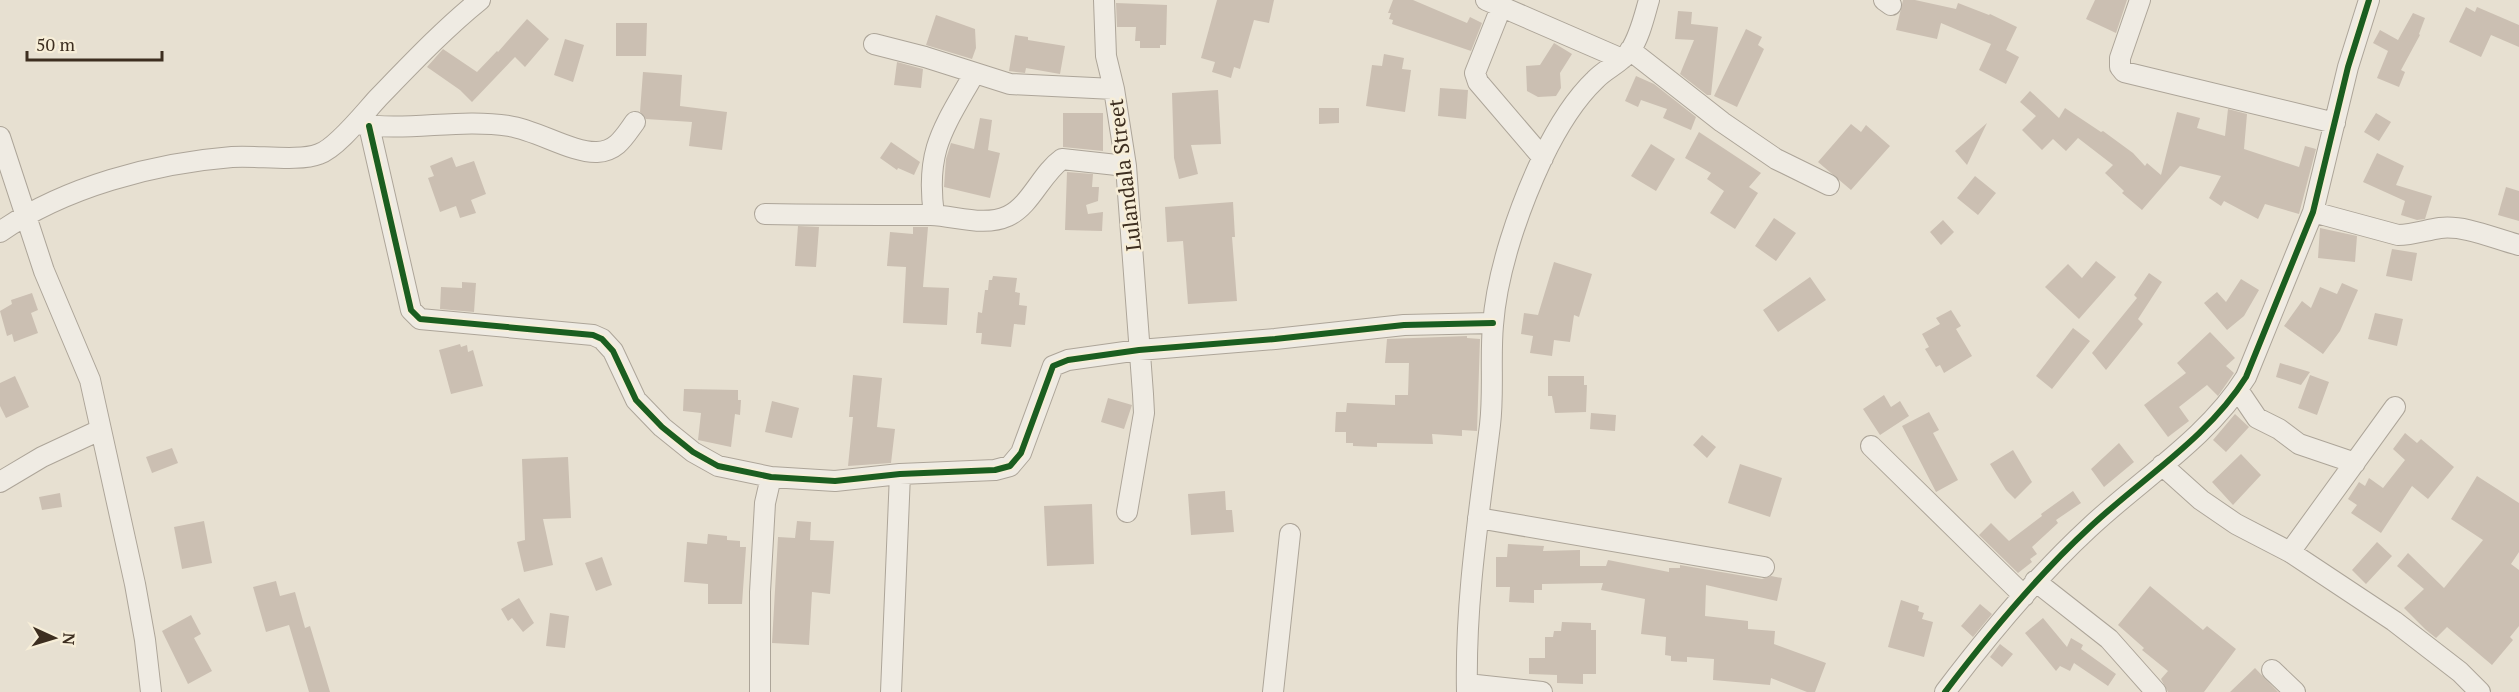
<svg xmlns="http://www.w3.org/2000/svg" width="2519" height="692" viewBox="0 0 2519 692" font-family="'PT Serif',serif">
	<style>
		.building { fill: #cbbfb2 }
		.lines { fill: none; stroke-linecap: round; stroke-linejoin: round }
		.street-casing { stroke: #ada599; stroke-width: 22 }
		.street { stroke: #efebe3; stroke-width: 20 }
		.cycleway-casing { stroke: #f7eed8; stroke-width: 10 }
		.cycleway { stroke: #1b5e20; stroke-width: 6 }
		.labels { text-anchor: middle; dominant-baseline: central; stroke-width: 5; stroke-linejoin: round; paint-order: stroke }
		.street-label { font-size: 21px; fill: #3d2e20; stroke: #f7eed8 }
	</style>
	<rect width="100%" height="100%" fill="#e7e0d1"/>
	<!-- building -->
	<path class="building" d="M1217,0h57l-5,23 -15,-3 -14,49 -6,-2 -3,11 -19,-6 3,-10 -14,-4z
		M1393,0h20l54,23 3,-6 12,6 -11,28 -79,-27 1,-4 -4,-1 2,-6h-3z
		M1903,0h12l41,9 2,-6 31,12 1,-1 27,13 -11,23 13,7 -13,27 -27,-14 12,-26 -50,-21 -4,16 -41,-9z
		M2095,0h32l-11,33 -30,-14z
		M1116,3l51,2 -1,40h-6v3h-20v-7h-5l1,-14h-19z
		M2466,7l9,5 2,-5 42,18v22l-28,-12 -10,22 -32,-15z
		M1678,11l14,1 -1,12 27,3 -7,68h-4l-27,-21 14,-34 -19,-1z
		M2413,13l12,5 -6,16 1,1 -19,35 4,2 -6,15 -22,-9 11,-27 -15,-8 7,-13 18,10z
		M936,15l39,14 1,19 -4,11 -46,-14z
		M527,19l22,20 -24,28 -10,-10 -43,45 -12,-12 -33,-23 16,-18 34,23 20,-21 1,1z
		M616,23h31l-1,33h-30z
		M1746,29l16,8 -4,8 6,4 -27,58 -23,-11z
		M1015,35l13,2v3l37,6 -5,28 -34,-6 -1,5 -16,-2z
		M565,39l19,6 -11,37 -19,-7z
		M1554,43l18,11 -12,19 1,15 -5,8 -18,1 -11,-6 -1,-25 14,-1z
		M1384,54l20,4 -2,11 9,1 -6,42 -39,-6 6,-41 10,1z
		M897,62l26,7 -2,19 -27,-3z
		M643,72l39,3 -2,31 47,6 -5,38 -33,-4 3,-24 -46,-3 -6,-7z
		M1636,76l18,8 42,33 -5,13 -28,-12 4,-9 -26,-9 -3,7 -13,-6z
		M1440,88l28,2 -2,29 -28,-3z
		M1218,90l3,54 -30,1 7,29 -19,5 -5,-21 -2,-65z
		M2030,91l29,27 6,-10 36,24 2,-1 30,22 12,13 2,-3 14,12 16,-63 23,6 -3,10 28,8 3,-27 19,5 -3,35 55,18 6,-21 11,3 -17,65 -34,-10 -7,15 -34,-18 -3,5 -12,-8 12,-22 -41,-10 -38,44 -20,-17 2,-2 -19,-18 8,-8 -35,-27 -12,13 -13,-12 -11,11 -20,-20 14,-14 -16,-14z
		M1319,108h20v15l-20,1z
		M1063,113h40v38l-40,-4z
		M2376,113l15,9 -12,19 -15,-9z
		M980,118l12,2 -4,30 12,3 -10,45 -46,-11 2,-28 5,-16 23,6z
		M1987,123l-20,42 -12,-14z
		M1851,124l10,8 5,-7 24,21 -39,44 -33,-28z
		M1699,132l62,41 -12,14 9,6 -23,36 -25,-16 14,-22 -17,-12 4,-6 -26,-15z
		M891,142l29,20 -6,13 -16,-7 -1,2 -17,-12z
		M1651,144l24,15 -19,32 -25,-15z
		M2377,153l27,13 -8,19 36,11 -7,23 -8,1 -16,-5 4,-14 -42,-19z
		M452,157l4,10 18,-6 12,33 -15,6 5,13 -16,5 -4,-12 -16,6 -12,-34 6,-2 -4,-10z
		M1067,172l26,2 -1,13h7l-1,14 -12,4 2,9 15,-2 -1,19 -37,-1z
		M1975,176l21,17 -18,22 -21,-17z
		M2506,187l13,4v30l-21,-6z
		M1233,202l2,35h-3l5,64 -49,3 -5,-63 -16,1 -2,-35z
		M1774,218l22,15 -20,28 -21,-15z
		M1943,220l11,12 -13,13 -11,-13z
		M798,226l21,1 -3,40 -21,-1z
		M913,227h15l-5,60 26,1 -2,37 -44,-2 3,-56 -19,-1 3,-34 23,2z
		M2320,228l37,8 -2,26 -37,-4z
		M2392,249l25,4 -5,28 -26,-5z
		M2096,261l20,16 -37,42 -34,-32 23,-23 14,14z
		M1554,262l38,12 -13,43 -5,-2 -4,27 -16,-2 -2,16 -22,-3 3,-17 -12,-2 3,-21 14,2z
		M2149,273l13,9 -24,37 5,5 -37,46 -14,-17 45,-55 -3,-3z
		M993,276l24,2 -2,14 5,1 -1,12 8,1 -2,19 -11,-1 -3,23 -30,-3 1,-11h-6l2,-21 4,1 3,-23h3l1,-10h3z
		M1810,277l16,23 -48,32 -15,-22z
		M2241,279l18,11 -15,26 -17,14 -23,-27 13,-11 9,10z
		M462,282l14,1 -2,29 -34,-3 1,-22 21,1z
		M2342,283l16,7 -18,41 -17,23 -39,-28 18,-25 9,7 9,-21 17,7z
		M32,293l6,17 -7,3 7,20 -24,9 -2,-8 -5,2 -7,-25 12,-7 -1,-4z
		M1951,310l10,16 -5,3 16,27 -28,17 -4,-8 -4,2 -11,-18 4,-2 -7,-13 18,-10 -4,-6z
		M2375,313l28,6 -6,27 -29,-7z
		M2073,328l17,13 -38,48 -16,-13z
		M2210,332l25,26 -9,8 8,7 -16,23 -11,-11 -28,22 10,14 -21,16 -24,-32 42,-32 -9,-10z
		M1467,336v2l13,1 -3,92 -15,-1v6l-30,-2 1,10 -56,-1v4l-24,-1v-3h-7v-11h-11l1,-20h10l1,-9 48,2v-10h13l1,-32h-24l2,-24z
		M460,344l1,3 6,-2 1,7 5,-2 10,36 -32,8 -12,-44z
		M2280,363l30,9 -9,13 -25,-8z
		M853,375l29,3 -5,49 18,2 -4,34 -43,3 5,-49h-4z
		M2310,375l19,7 -12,33 -19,-7z
		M15,376l14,31 -23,11 -6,-12v-23z
		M1548,376h36v9h3l-1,27 -31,1 -3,-17h-4z
		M684,389l54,1v10h3l-1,15 -5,-1 -4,33 -33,-7 3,-27 -18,-2z
		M1884,395l7,12 9,-6 9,15 -29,19 -17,-26z
		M1108,398l24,7 -8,24 -23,-7z
		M772,401l27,7 -7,30 -27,-6z
		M1929,412l10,18 -6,3 25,47 -22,12 -34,-66z
		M1591,413l25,2 -1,16 -25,-2z
		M2235,414l14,13 -23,25 -13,-12z
		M2405,433l12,10 4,-4 33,28 -26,32 -16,-13 -31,47 -30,-20 6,-8 -9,-6 11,-17 6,4 4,-8 14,10 22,-28 -12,-11z
		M1702,435l14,12 -9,11 -14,-13z
		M2119,443l15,19 -30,25 -13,-18z
		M172,448l6,15 -26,10 -6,-16z
		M2013,450l19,32 -17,17 -9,-9 -16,-26z
		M2241,454l20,21 -28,30 -21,-23z
		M568,457l3,61 -28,1 10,46 -29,7 -7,-30 8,-2 -3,-81z
		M1740,464l42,14 -12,39 -42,-14z
		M2477,476l42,27v49l-8,12 8,6v56l-9,11 3,3 -21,25 -45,-38 -11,11 -10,-8 -22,-22 20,-19 -27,-23 11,-13 36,35 39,-48 -32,-21z
		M1225,491l1,19h6l2,22 -43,3 -3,-41z
		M2073,491l8,12 -25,17 2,3 -26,24 5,7 -7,5 2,3 -14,11 -39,-38 12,-12 18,18 33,-25 -1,-2z
		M60,493l2,14 -20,3 -3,-13z
		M1092,504l2,60 -47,2 -3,-60z
		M204,521l8,42 -30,6 -8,-42z
		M797,521l14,1 -1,18 24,1 -4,53 -18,-2 -3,53 -37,-2 6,-106 17,1z
		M708,534l19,2v4l13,1v6h6l-4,57h-34v-20l-24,-2 3,-40 20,2z
		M2377,542l15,14 -26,28 -14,-14z
		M1508,544l36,2 -1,5 37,-1v16h26l2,-6 61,12v-4h11v-3l82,14 9,-3 11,2 -5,23 -71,-16 -1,31 43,5v8l27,2 -1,13 52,19 -11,29h-8l-36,-14 -1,7 -57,-5 1,-21 -27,-2v5l-16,-1v-5l-6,-1 1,-18 -25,-3 4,-35 -44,-9 2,-7 -61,1v6h-8v13l-25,-1 1,-15h-14v-30h11z
		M602,557l10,28 -16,6 -11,-28z
		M276,581l4,15 15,-4 10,36 5,-2 20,66h-21l-20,-67 -23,7 -13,-45z
		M2150,586l53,44 4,-4 29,23 -32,43h-36l-7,-13 7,-8 -26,-21 2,-2 -26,-23z
		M519,598l15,25 -11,9 -11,-14 -4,3 -7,-12z
		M1901,600l18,6 -1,5 6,2 -2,6 11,3 -9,35 -36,-10z
		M1980,604l12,10 -19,23 -12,-11z
		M550,613l19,3 -4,32 -19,-2z
		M191,615l10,19 -7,4 18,33 -24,13 -26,-53z
		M2043,618l24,29 4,-9 12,7 -2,4 35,25 -8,12 -34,-23 -4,8 -10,-5 -4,5 -31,-38z
		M1562,622l29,1v7h5v44h-13v10l-26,-1v-8l-28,-1v-16h16v-21h8l1,-6h7z
		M2000,644l13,10 -11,13 -12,-10z
		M2255,668l23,24h-48z"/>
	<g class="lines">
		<!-- street casing -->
		<g class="street-casing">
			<path id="street" d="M1104,0l2,56 8,33 12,77 17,228 1,19 -17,99
				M1486,0l136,59
				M1884,0l7,5
				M2140,0l-20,58v9l4,5 211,51
				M1502,5l-27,68 3,9 65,76
				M874,44l51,13 85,27 104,5
				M1630,50l92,72 54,37 53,26
				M357,124c51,8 102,-6 152,2 28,4 63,27 88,26 20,-1 27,-15 38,-30
				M369,126l42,184 9,9 173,16 9,4 11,12 23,49 26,27 31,25 25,14 53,11 64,4 65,-7 95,-4 15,-4 11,-13 32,-87 15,-6 71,-10 136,-11 129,-14 89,-2
				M0,137l44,134 46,109 45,204 10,56 6,52
				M2313,212l85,23c15,0 28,-5 42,-7 26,-3 55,11 79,17
				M765,214c55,1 110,1 166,1 25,1 53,12 77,1 23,-11 33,-42 54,-57l64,7
				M934,215c-9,-65 9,-86 40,-141
				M0,232c64,-45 155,-69 232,-75 24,-2 67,5 87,-3 18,-6 46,-42 59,-56 33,-34 66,-69 102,-98
				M2238,390l19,28 22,11 20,15 56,19
				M1871,446l153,150
				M2162,465l39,35 35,24 54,28 104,69 66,51 20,20
				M0,482l42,-25 58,-27
				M1478,518l286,49
				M2290,552l105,-145
				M2035,581l74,58 47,53
				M2272,670l23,22
				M1467,684l75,8
				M760,692v-100l5,-89 6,-26
				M891,692l9,-218
				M1273,692l17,-158
				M1467,692c-2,-92 12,-177 23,-267 4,-33 0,-67 3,-100 4,-54 26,-117 49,-166 13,-27 31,-58 53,-79 10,-11 26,-17 35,-29 10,-15 14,-34 19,-51
				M1945,692c44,-58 91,-115 144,-164 52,-49 119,-90 157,-151l67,-165 35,-145 21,-67"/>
		</g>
		<!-- street -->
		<use href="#street" class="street"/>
		<!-- cycleway casing -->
		<g class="cycleway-casing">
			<path id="cycleway" d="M369,126l42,184 9,9 173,16 9,4 11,12 23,49 26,27 31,25 25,14 53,11 64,4 65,-7 95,-4 15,-4 11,-13 32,-87 15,-6 71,-10 136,-11 129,-14 89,-2
				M1945,692c44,-58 91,-115 144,-164 52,-49 119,-90 157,-151l67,-165 35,-145 21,-67"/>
		</g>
		<!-- cycleway -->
		<use href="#cycleway" class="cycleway"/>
	</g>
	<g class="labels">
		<!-- street labels -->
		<g class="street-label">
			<text transform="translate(1124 175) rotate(-97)">Lulandala Street</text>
		</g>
	</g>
	<!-- north arrow -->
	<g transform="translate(54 638) rotate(94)" stroke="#f7eed8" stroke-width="4.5" paint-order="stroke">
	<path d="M0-4.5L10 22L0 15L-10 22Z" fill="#3d2e20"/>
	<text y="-9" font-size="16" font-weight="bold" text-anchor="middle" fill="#3d2e20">N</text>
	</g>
	<!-- scale -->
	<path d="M27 51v9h135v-9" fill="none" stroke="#3d2e20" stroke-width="3"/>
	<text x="36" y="51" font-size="18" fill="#3d2e20" stroke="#f7eed8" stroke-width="4.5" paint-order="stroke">50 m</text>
</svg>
